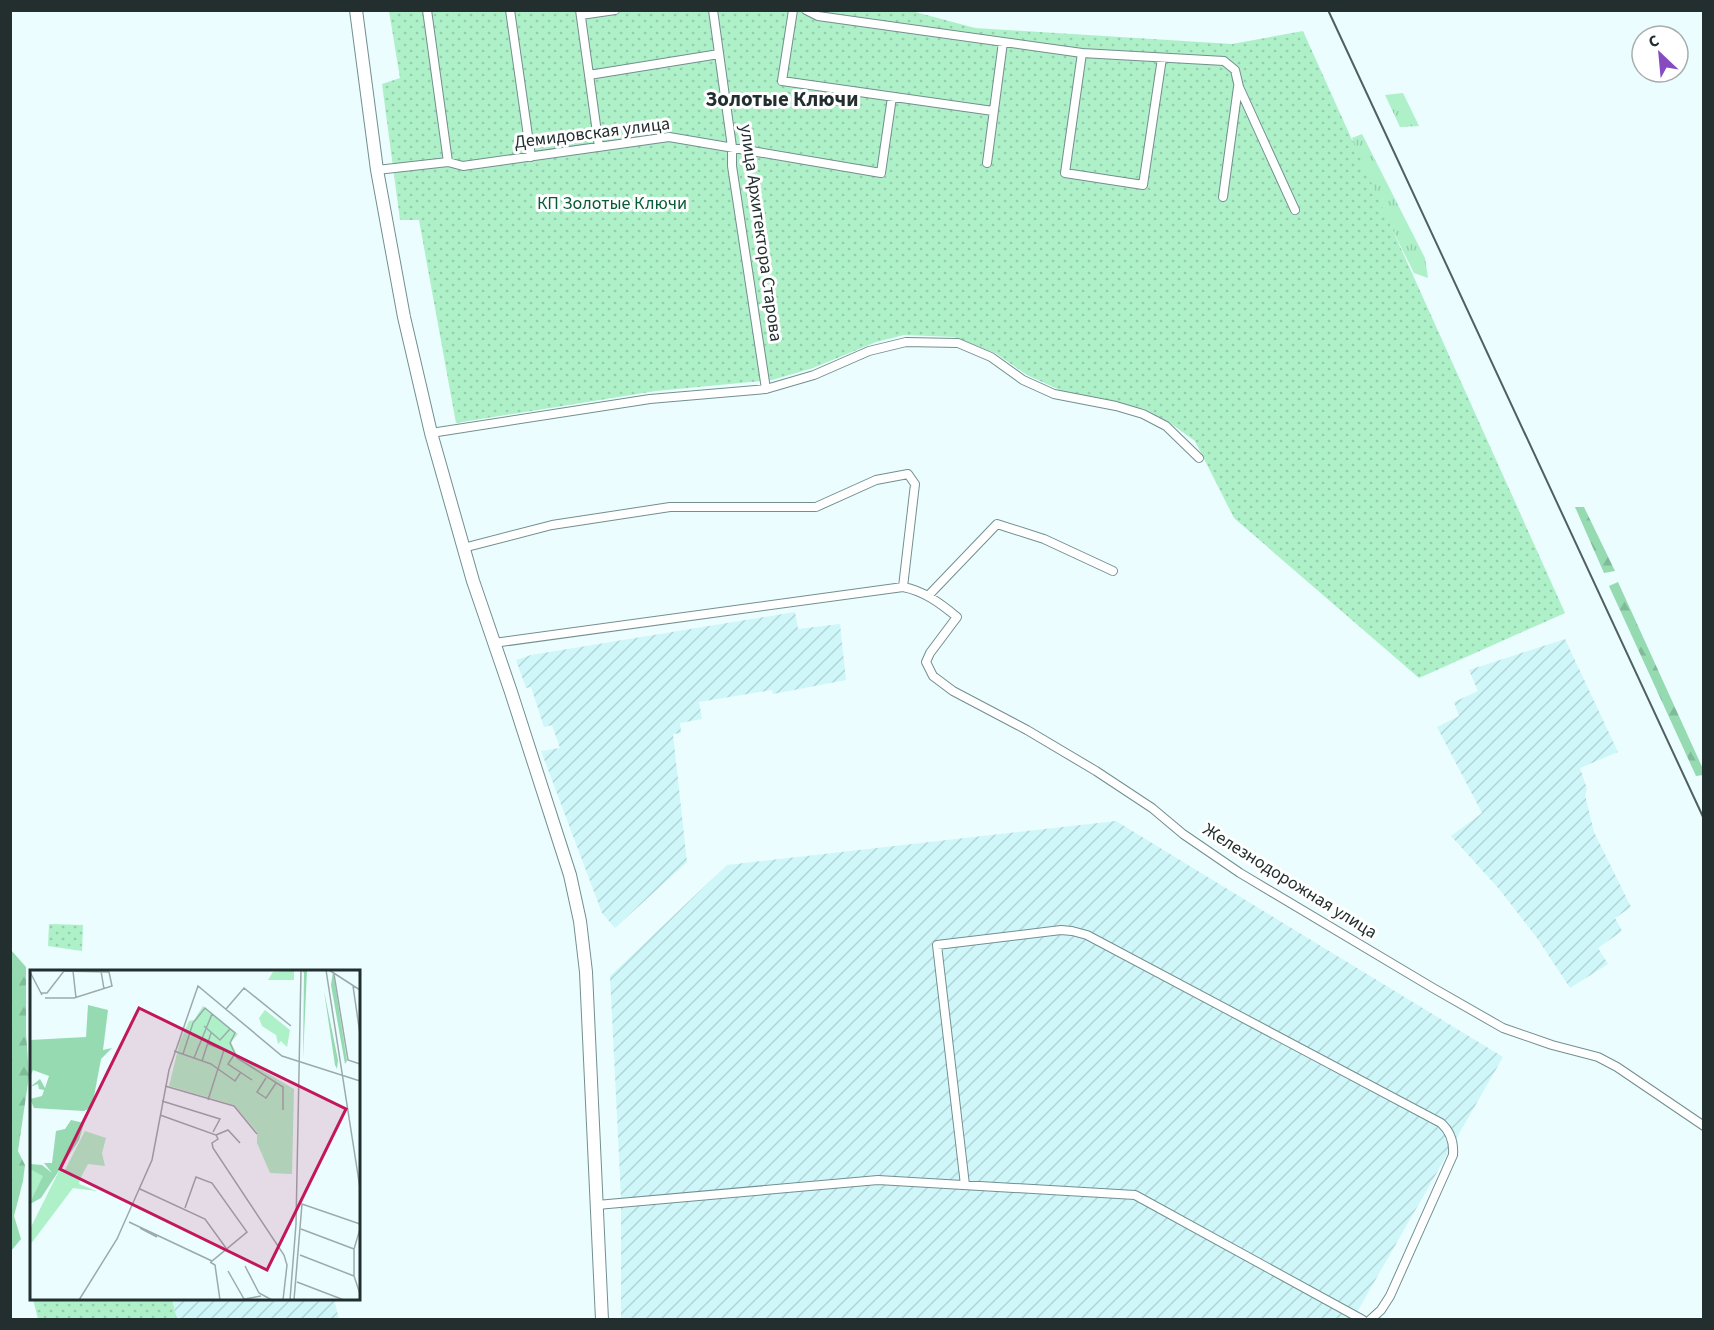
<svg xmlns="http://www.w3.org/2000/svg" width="1714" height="1330" viewBox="0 0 1714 1330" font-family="'Source Sans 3',sans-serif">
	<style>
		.industrial { fill: url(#industrial-furrows) }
		.grass { fill: url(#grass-tufts) }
		.forest { fill: url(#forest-firs) }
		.garden { fill: url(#garden-dots) }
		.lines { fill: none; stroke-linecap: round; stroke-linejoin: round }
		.street-casing { stroke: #738f90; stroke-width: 10 }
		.secondary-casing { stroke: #738f90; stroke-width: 14 }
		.street { stroke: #fff; stroke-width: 8 }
		.secondary { stroke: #fff; stroke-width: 12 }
		.rail { stroke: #515f5f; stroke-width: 2 }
		.labels { text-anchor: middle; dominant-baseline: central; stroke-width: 6; stroke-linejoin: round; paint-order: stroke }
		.street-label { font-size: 18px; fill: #232f2f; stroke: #fff }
		.park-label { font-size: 18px; fill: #065c37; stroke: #fff }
		.quarter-label { font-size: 21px; font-weight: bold; fill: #232f2f; stroke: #fff }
		.inset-road { fill: none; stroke: #9babab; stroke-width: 1.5 }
		.view { fill: #c2185b; fill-opacity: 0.15; stroke: #c2185b; stroke-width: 3 }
		.inset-edge { fill: none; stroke: #232f2f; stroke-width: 3 }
	</style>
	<defs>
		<pattern id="industrial-furrows" width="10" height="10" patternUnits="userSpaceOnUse" patternTransform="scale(1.5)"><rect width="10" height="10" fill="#cff7f9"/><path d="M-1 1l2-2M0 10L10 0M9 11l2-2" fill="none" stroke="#b1d4d6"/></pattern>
		<pattern id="grass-tufts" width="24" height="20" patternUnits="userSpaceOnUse" patternTransform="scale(1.5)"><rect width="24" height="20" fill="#aef0c8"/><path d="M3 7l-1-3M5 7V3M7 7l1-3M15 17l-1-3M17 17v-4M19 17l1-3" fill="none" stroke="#95ceac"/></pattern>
		<pattern id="forest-firs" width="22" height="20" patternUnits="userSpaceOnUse" patternTransform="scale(1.5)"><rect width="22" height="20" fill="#95dab1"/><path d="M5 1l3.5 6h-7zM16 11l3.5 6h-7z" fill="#80bb99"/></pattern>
		<pattern id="garden-dots" width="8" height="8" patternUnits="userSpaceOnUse" patternTransform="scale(1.5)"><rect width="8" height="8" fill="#aef0c8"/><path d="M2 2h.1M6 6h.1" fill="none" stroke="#95ceac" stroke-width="1.8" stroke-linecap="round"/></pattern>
	</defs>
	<rect width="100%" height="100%" fill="#ebfdfe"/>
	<!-- industrial -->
	<path class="industrial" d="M795,612l3,17 42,-5 6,56 -73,14 -1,-4 -73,12 3,17 -22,4 1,10 -8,1 14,128 -72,66 -13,-15 -61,-162 19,-3 -8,-23 -8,2 -13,-40 -5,1 -10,-28 15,-5z
		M1565,639l53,113 -38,16 7,21 -2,6 9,37 37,75 -16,11 7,13 -24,17 10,16 -38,24 -33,-50 -38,-49 -48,-53 31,-23 -45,-86 22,-11 -5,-14 24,-11 -9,-21z
		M1116,821l387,236 -150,262h-732v-122l-11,-221 117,-111z
		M172,1299h162l5,20h-162z"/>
	<!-- grass -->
	<path class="grass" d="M1403,93l16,33 -19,1 -15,-32z
		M1362,134l63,124 3,20 -14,-5 -54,-108 -8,-27z"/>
	<!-- forest -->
	<path class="forest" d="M1575,507h9l31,64 -11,2z
		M1618,582l85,187v6l-7,1 -87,-190z
		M11,950l15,17v66l3,43 -11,75 7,14 -2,16 -9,35 7,23 -10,12z"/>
	<!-- garden -->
	<path class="garden" d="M908,10l67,18 257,16 71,-13 262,582 -146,65 -185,-160 -39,-77 -25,-18 -25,-14 -83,-18 -35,-16 -32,-22 -41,-16 -50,-2 -28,7 -63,26 -41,12 -116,11 -200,32 -37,-203h-19l-18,-136 18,-6 -11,-67z
		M49,924l34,1 -1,26 -34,-5z
		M33,1299h139l5,20h-139z"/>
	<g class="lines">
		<!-- street casing -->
		<g class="street-casing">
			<path id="street" d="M427,10l21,152
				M510,10l21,147
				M580,10l19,137
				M713,10l19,137v19l34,223
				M793,10l-11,71 211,30
				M806,10l12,6 264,37 142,8 11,9 4,17 56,123
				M581,15l34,-5
				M1082,53l-17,120 78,12 19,-127
				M589,75l130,-21
				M987,163l16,-121
				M377,170l71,-8 15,4 206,-29 212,36 11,-76
				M1223,197l15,-110
				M431,433l219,-34 116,-10 48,-14 55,-24 37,-9 52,1 33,14 32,23 31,14 62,12 27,8 23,12 33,32
				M463,548l89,-23 118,-18h146l60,-27 32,-6 7,10 -12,103
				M928,596l69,-72 47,15 69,32
				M494,643l409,-56c21,4 37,16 54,30l-27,36 -4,9 7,14 20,15 74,39 69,41 56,37 31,26 57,39 193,115 70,40 49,17 46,12 19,10 87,59
				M965,1185l-28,-240 124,-15 11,1 15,4 354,188c10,9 13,19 12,32l-63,141 -9,14 -11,10
				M597,1205l281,-25 257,15 228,125"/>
		</g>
		<!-- secondary casing -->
		<g class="secondary-casing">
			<path id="secondary" d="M356,10l21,160 27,147 27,116 42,148 38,111 59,183 10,46 6,51 16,348"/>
		</g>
		<!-- street -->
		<use href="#street" class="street"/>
		<!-- secondary -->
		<use href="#secondary" class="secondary"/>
		<!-- rail -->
		<path class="rail" d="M1328,10l376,809"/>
	</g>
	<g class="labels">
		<!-- street labels -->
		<g class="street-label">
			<text transform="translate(592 133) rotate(-7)">Демидовская улица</text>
			<text transform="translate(761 233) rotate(82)">улица Архитектора Старова</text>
			<text transform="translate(1290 881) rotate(32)">Железнодорожная улица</text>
		</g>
		<!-- park labels -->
		<g class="park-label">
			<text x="612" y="203">КП Золотые Ключи</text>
		</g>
		<!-- quarter labels -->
		<g class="quarter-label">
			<text x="782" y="99">Золотые Ключи</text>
		</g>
	</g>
	<!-- overview -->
	<g transform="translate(30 970)">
		<rect width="330" height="330" fill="#ebfdfe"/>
		<path d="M264,0v10h-26l5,-8z" fill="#aef0c8"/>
		<path d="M272,0h5l-4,89 1,-86zM303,1l14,90 -2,3 -14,-79zM294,21l14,69 -1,9 -2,-4zM58,35l20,5 -5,40 9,-2 -11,11 -9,48 -8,4 -50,-3 -4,-9 12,-3 2,-6 -5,-1 -1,-5 -8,3 10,-8 5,9 4,-12 -16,-6 -3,7v-37l56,-3zM41,150l13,3 -5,17 -38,58 -11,6v-40l12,1 10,8 -8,-10h8l4,-32 9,-2z" fill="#95dab1"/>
		<path d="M173,36l35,28 -7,8 6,13 57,34 -2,85 -22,-1 -13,-30v-11l-23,-27 -65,-19 11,-45 9,-20 5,-1zM235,40l25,20 -3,17 -6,-6 -3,3 -2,-9 -14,-9 -3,-8zM55,161l21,7 -4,15 3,13 -17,-2 -8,15 -1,5 18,7 -24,-3 -43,57 1,-18 29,-58 5,1z" fill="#aef0c8"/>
		<path d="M0,199l13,7 -13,27z" fill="#aef0c8"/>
		<path class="inset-road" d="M296,0l34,218M299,0l31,20M43,1l3,27M71,1l3,18M0,2l12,23M304,4l14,86 12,4M323,16l7,48M11,23h6l17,-22M15,28h29l38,-12 -3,-14 -46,-1M196,39l18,-21 47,38M174,56l16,14 10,-11M178,74l16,6 -16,50M144,81l37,13 24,17 6,-9M153,84l10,-31 12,-15 30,25 -5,10 7,15 46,29v23M204,85l-6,9 24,16M164,88l18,-44M172,91l9,-28M236,108l-9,14 9,6 10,-15M135,116l69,20 23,28M132,131l58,18 -7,13M130,145l56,20 2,4 -6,4 1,5 71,107 3,10 -4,35M186,165l12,-5 12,13M110,219l65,30 21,29M99,252l83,39 35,-29 -35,-49 -16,-6 -11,31M110,258l17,9M271,259l53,20M330,259l-6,20v27l6,18M270,285l54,21M180,292l5,3 5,35M215,296l14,27 13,7M198,301l16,28M267,312l47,18M49,330l38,-61 35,-79 17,-90 29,-84 84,70 78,25M209,330l22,-4M260,330l6,-76 5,-254M264,330l8,-96 58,20"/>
		<path class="view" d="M109,38l207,101 -79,161 -207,-101z"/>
		<rect width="330" height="330" class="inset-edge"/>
	</g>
	<!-- border -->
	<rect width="1714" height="1330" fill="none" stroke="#232f2f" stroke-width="24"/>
	<!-- north arrow -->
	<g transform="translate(1660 54) rotate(334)"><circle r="28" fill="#ffffff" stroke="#a7acac" stroke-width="1.5"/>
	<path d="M0-4.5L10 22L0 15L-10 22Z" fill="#874bc1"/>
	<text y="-9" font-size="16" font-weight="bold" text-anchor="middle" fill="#232f2f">С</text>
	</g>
</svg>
